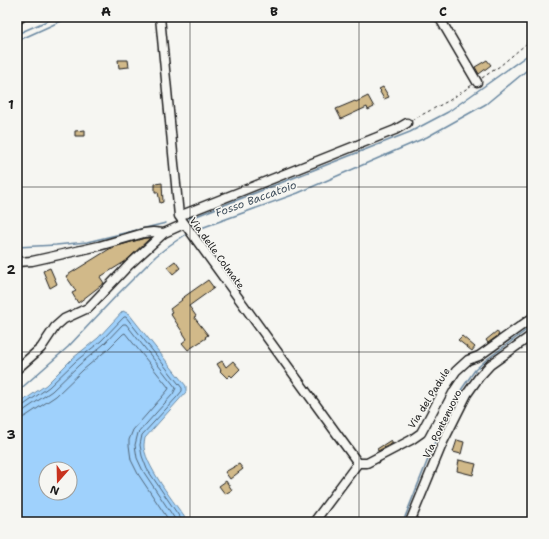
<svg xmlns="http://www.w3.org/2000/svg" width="549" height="539" viewBox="0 0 549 539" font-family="'Shantell Sans',sans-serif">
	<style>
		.water { fill: #9fd1fc; stroke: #6b89a2; fill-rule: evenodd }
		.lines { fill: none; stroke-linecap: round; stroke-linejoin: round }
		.shore { stroke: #506476; stroke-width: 1 }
		.stream { stroke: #6b89a2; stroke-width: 1.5 }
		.building { fill: #d1b989; stroke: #1c1c1c }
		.minor-casing { stroke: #1c1c1c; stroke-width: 11 }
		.major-casing { stroke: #1c1c1c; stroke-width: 13 }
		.path { stroke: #1c1c1c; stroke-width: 1; stroke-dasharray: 3 3; stroke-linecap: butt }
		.minor { stroke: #f6f6f2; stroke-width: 8 }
		.major { stroke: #f8e281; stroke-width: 10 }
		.grid { fill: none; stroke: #1c1c1c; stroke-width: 1; stroke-opacity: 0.55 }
		.labels { text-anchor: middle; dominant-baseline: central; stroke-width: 3; stroke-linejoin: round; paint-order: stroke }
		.street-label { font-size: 10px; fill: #1c1c1c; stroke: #f6f6f2 }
		.water-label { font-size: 11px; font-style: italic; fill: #43525f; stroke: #f6f6f2 }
		.neatline { fill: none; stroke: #1c1c1c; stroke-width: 1.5 }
		.grid-label { font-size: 13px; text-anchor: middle; font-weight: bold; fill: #1c1c1c }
	</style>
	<rect width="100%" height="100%" fill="#f6f6f2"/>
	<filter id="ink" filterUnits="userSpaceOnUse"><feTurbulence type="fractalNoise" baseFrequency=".025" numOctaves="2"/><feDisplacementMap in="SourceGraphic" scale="8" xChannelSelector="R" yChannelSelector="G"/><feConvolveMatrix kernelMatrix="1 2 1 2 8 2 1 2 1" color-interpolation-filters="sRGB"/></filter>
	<g filter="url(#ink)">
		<!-- water -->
		<path class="water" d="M123,311l6,3 57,72v6l-41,46c0,2 -1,4 -1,6 -2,18 33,62 44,78h-171v-117l29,-20 27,-27 25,-20zM46,469h24v24h-24z"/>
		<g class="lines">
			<!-- shore -->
			<path class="shore" d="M17,408l4,-1 28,-20 27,-26 25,-20 23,-24h2l56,71v3l-5,6 -35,38 -2,10 2,11 5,13 36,53
				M17,413l6,-2 29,-20 27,-26 25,-21 19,-20h3l50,64 -3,6 -35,39 -3,12 2,13 6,13 34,51
				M17,419l5,-1 4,-2 30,-20 27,-26 25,-21 15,-15 2,-1 44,55 -1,2 -35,40 -4,10v5l2,15 7,14 32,48"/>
			<!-- stream -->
			<path class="stream" d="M531,17l1,3
				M17,34l39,-17
				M17,41l53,-24
				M189,218l10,-3 211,-83 38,-20 84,-60
				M193,231l105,-38 129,-56 59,-33 46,-38
				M17,247l39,-2 31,-3 79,-19
				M17,392l51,-45 50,-53 38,-38 14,-11 18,-12
				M403,522l33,-83 25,-49 14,-20 11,-10 46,-34"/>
		</g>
		<!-- building -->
		<path class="building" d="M118,60h10l1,7 -10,1z
			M487,60l4,5 -12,9 -4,-7z
			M383,87l6,10 -5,2 -4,-7 1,-1 -2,-2z
			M368,96l6,11 -6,3 -1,-3 -26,12 -5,-10 19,-8 1,1z
			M85,130v6h-10v-5z
			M162,183l1,19 -3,1 -2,-11h-3v-8z
			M145,238h5l-24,23 -26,16 4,6 -26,20 -6,-10 4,-2 -10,-15 45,-28 2,1 1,-2z
			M175,261l5,7 -7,6 -6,-7z
			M50,268l7,16 -7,4 -7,-17z
			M208,280l6,8 -25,18 7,10 -2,1 14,18 -3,2 1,1 -18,12 -6,-7 5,-4 -17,-26 2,-1 -2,-3 12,-9 -1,-1z
			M497,331l2,4 -11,8 -2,-3z
			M462,336l13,11 -3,4 -14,-11z
			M222,361l4,6 7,-6 7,8 -8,8 -2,-2 -3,3 -7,-7 1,-1 -4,-6z
			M391,440l2,3 -15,8 -1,-2z
			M457,440l7,2 -3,12 -8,-2z
			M459,460l17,4 -3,11 -16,-4z
			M239,464l4,5 -13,10 -5,-7z
			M226,481l6,9 -7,4 -6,-8z"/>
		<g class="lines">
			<!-- minor casing -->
			<g class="minor-casing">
				<path id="minor" d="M160,17l19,199 179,247
					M439,17l38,65
					M179,216l216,-86 12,-7
					M17,262l15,-1 67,-15 45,-13 9,-1 11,1
					M17,369l24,-21 14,-21 9,-8 24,-11 41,-43 35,-32 20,-9
					M358,463h9l44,-23 10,-7 25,-47 10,-15 12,-11 11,-4 53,-38
					M314,522l44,-59
					M410,522l33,-80 24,-48 12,-17 11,-12 42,-30"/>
			</g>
			<!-- major casing -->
			<g class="major-casing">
				<path id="major" d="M17,18l3,-1"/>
			</g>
			<!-- path -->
			<path class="path" d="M482,78l18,-12 32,-27
				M412,120l38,-20 22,-15"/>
			<!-- minor -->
			<use href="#minor" class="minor"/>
			<!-- major -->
			<use href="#major" class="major"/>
		</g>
	</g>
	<!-- grid -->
	<path class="grid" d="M190,17v505M359,17v505M17,187h515M17,352h515"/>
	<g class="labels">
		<!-- street labels -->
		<g class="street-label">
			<text transform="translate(217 253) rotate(54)">Via delle Colmate</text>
			<text transform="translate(429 398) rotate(-58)">Via del Padule</text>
			<text transform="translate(442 424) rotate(-64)">Via Pontenuovo</text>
		</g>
		<!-- water labels -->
		<g class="water-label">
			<text transform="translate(256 199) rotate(-20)">Fosso Baccatoio</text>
		</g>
	</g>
	<!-- margin -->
	<rect width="549" height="539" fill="none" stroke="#f6f6f2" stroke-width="44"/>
	<!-- north arrow -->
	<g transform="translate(58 481) rotate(200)"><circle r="19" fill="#f6f6f2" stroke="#9f9f9c"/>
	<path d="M0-3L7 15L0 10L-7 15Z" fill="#c8321e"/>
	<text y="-6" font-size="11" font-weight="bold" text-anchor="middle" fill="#1c1c1c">N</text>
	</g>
	<rect x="22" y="22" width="505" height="495" class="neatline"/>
	<g class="grid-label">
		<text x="106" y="16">A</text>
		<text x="274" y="16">B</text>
		<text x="443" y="16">C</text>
		<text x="11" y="109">1</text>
		<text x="11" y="274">2</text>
		<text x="11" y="439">3</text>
	</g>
</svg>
